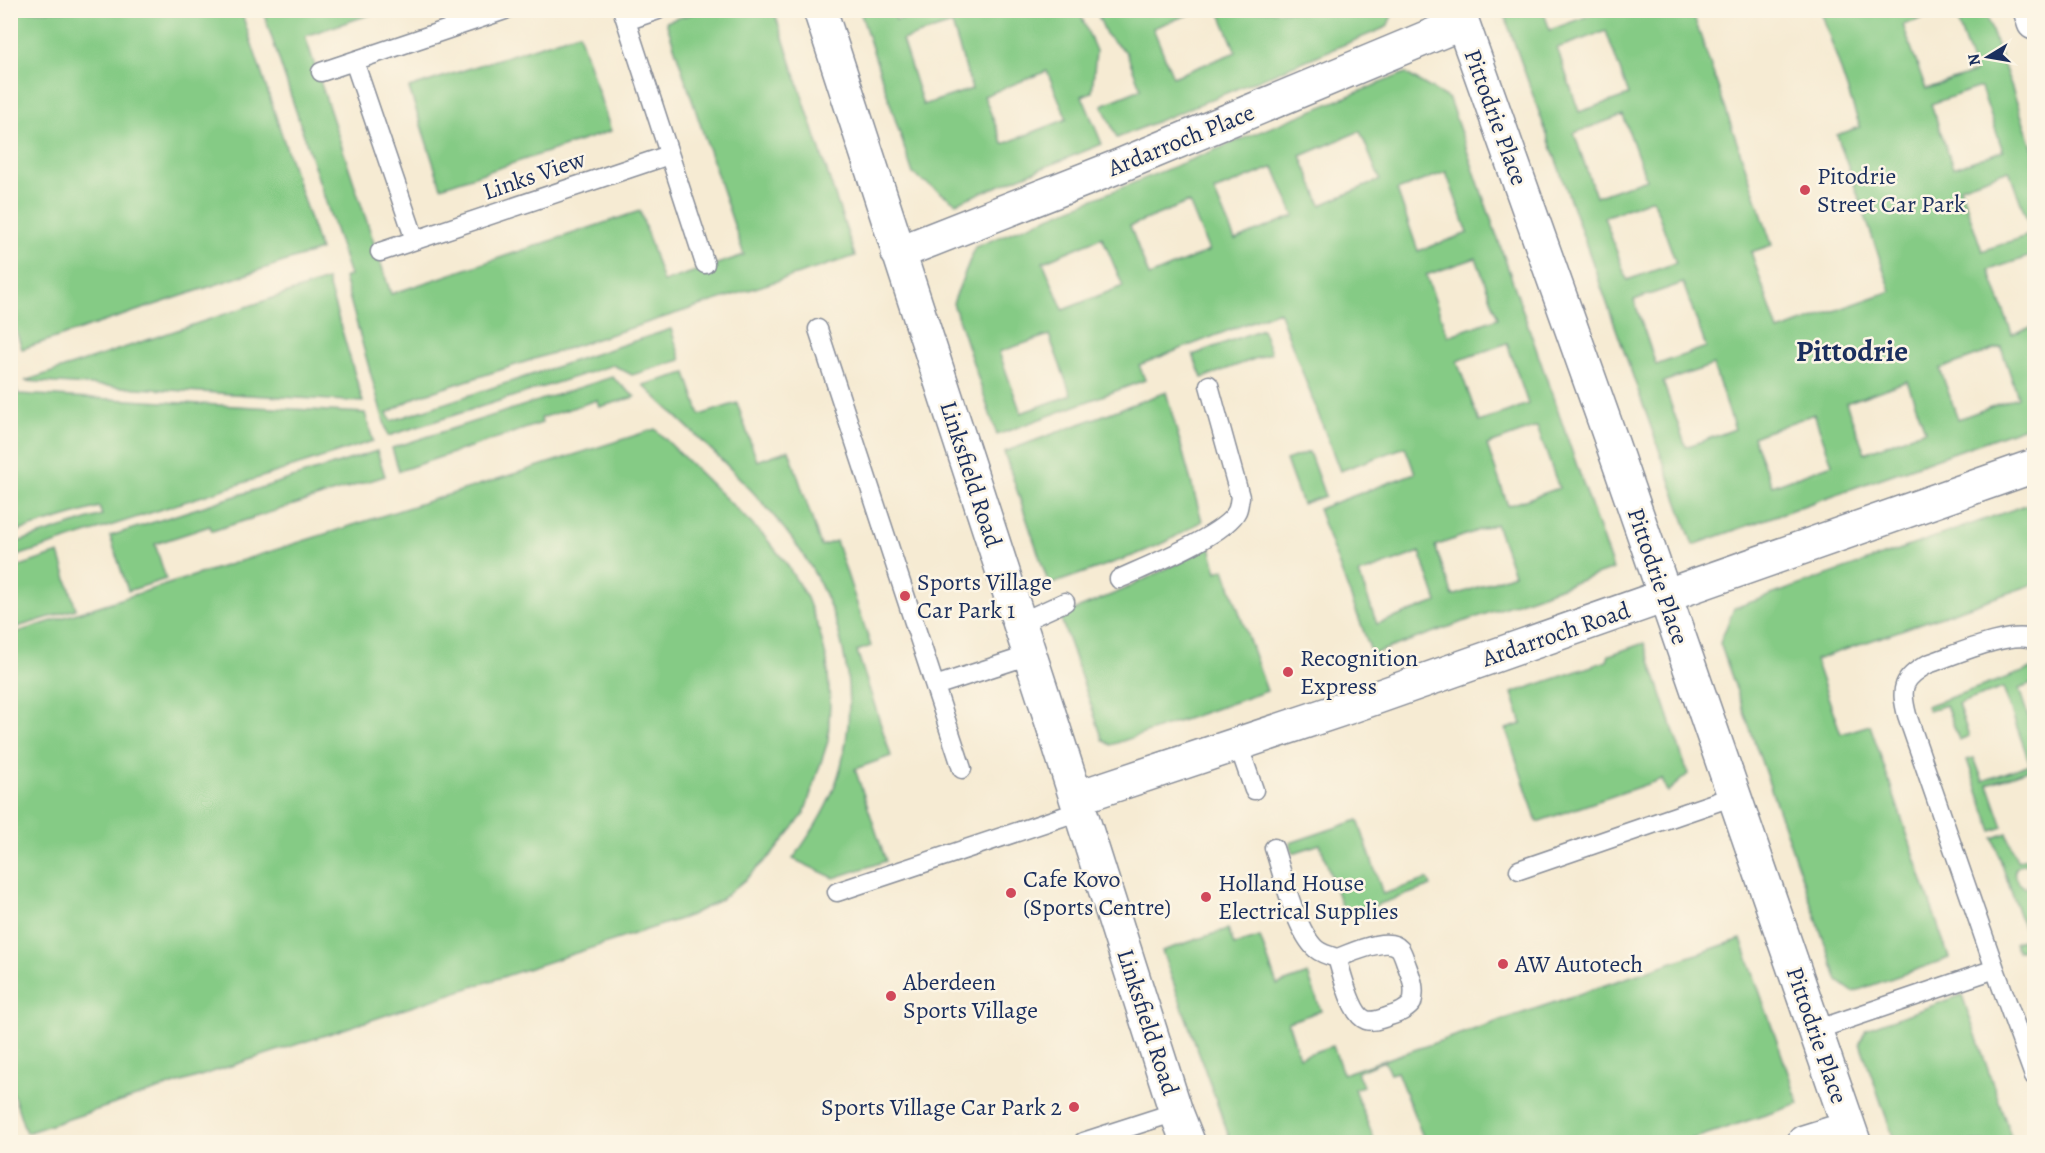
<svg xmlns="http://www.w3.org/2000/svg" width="2045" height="1153" viewBox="0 0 2045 1153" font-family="Alegreya,serif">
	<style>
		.green { fill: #85cb85; stroke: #507d72; stroke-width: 1.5; fill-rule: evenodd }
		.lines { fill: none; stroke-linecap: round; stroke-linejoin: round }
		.lane-casing { stroke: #888d98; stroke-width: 21 }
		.street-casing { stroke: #888d98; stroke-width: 36 }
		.lane { stroke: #fff; stroke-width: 18 }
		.street { stroke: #fff; stroke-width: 33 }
		.poi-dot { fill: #d1495b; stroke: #fcf5e5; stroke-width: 2 }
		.labels { text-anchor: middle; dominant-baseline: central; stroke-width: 5; stroke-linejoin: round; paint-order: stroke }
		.street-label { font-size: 24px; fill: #1b2f5e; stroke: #fcf5e5 }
		.poi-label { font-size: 24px; fill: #1b2f5e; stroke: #fcf5e5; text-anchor: start }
		.district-label { font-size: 30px; font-weight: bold; fill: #1b2f5e; stroke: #fcf5e5 }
	</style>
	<rect width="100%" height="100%" fill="#fcf5e5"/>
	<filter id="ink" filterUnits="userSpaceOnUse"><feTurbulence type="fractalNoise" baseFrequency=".0167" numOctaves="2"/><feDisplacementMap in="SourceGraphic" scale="12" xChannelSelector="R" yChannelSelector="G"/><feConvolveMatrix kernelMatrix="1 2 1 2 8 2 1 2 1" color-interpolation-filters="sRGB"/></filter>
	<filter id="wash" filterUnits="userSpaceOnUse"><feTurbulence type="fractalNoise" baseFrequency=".008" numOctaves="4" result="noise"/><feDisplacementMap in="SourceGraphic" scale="24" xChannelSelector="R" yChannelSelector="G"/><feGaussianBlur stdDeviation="1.35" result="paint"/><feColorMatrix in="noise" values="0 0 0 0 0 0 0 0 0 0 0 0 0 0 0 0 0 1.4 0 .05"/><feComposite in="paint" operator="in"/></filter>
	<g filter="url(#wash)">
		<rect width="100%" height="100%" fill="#f6ebd3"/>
		<!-- green -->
		<path class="green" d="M10,11h231l79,239 -298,99 -12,-36z
			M263,11h118l-76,25 86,258 249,-83 23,71 81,-27 -78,-233 34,-11h74l81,245 -439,141 -29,16 4,8 280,-92 10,31 -49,15 -19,-10 -225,71 -44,-158 6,-3z
			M860,11h33l3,9 31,-9h152l17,40 -4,41 -10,4 20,48 -146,59 -43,-29zM952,24l20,65 -49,16 -21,-65zM1047,71l20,48 -64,25 -19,-48z
			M1096,11h102l-45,17 20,49 63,-25 -17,-41h175l-7,16 -270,111 -15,-33 39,-16 -15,-37 -19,-16z
			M1503,11h40l7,19 49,-18v-1h93l80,234 -21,7 27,79 113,-40 -54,-156 23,-8 -39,-116h123l-41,14 23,64 49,-17 -21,-61h31l49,141v103l-45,15 23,64 22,-8v98l-341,121zM1606,31l23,64 -50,17 -22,-64zM1977,88h4l22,63 -50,17 -22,-64zM1623,115l23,64 -50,18 -22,-64zM2009,170l23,64 -50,17 -22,-64zM1653,199l23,64 -49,17 -23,-63zM1683,283l23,64 -50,18 -22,-65zM2001,347l17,50 -60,22 -18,-50zM1713,365l22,64 -49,18 -23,-65zM1907,381l18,49 -60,23 -19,-50zM1814,414l18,50 -60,22 -19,-49z
			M579,33l32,98 -170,56 -32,-99z
			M1405,73l44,26 164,470 -241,85 -54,-145 97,-36 -10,-26 -65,24 -61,-160 -140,54 6,15 -148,55 -44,-132 22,-56zM1360,131l20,49 -59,25 -20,-49zM1274,167l20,49 -59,24 -21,-49zM1446,172l22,61 -50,18 -21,-61zM1189,202l20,49 -60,25 -19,-50zM1102,237l21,49 -60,24 -20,-48zM1476,258l22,60 -50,18 -22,-61zM1049,335l22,60 -50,18 -22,-61zM1507,343l21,61 -49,18 -22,-61zM1537,427l22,61 -51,18 -21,-61zM1496,524l18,50 -61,22 -18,-50zM1420,552l17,50 -60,22 -18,-50z
			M327,280l36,122 -338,-21z
			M1262,329l9,24 -69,25 -9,-23z
			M686,373l14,42 37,-12 20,58 32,-11 32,96 15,-5 35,105 -14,5 34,105 -36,13 31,92 -52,17 -41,-19c16,-23 31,-45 41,-71 29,-78 14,-166 -32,-235 -41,-61 -106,-117 -159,-168z
			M11,377l7,17 347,19 8,28 -362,117v-14l91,-29 -3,-8 -88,26z
			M612,377l23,20 -36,10 -2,-7 -56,18 1,5 -143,48 -7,-23z
			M1166,392l36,129 -36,21 -31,13 -86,30 -45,-133z
			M655,429l110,108 21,26 21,35 12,31 8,32 3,42 -2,38 -24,73 -30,38 -28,27 -26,21 -31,16 -663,217 -16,-49 1,-450z
			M377,451l8,25 -173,55 -2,-5 -55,18 11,35 -38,12 -18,-55z
			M1309,452l16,44 -23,8 -16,-44z
			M2034,502v82l-219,76 26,74 29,-9 79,233 -96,34 -15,-11 -118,-338 14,-35z
			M1210,547l7,25 7,-3 43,122 -156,54 -8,-5 -43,-124 63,-26z
			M59,553l17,56 -65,20v-60z
			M1644,643l44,131 -21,18 -5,-13 -125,43 -31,-93 16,-5 -10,-31 95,-32 2,-6z
			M2034,668v15l-15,6 15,45v36l-1,-2 -45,16 15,43 -11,4 -25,-71 7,-2 9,23 47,-17 -27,-76 -45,16 11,32 -10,4 -13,-35 -18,6 -2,-5z
			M1358,820l25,74 45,-15 3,7 -86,30 -25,-72 -27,9 -3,-10z
			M2007,833l10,28 17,-6v10c-18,-6 -29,11 -8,23l4,-5 4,4v58l-16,6 -4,-8 13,-5 -34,-100z
			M1228,929l6,16 26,-8 17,48 31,-11 13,37 -33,11 11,35 34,-11 10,28 398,-135 58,165 -116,38h-258l-28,-70 -7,2 -6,-13 -27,11 6,14 -9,3 21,53h-144l-69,-191z
			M1962,995l49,141 -18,6h-98l-35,-99 6,-14z"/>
	</g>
	<g filter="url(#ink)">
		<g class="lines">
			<!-- lane casing -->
			<g class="lane-casing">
				<path id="lane" d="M623,12l3,9 32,-11
					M626,21l79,243
					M354,61l61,179
					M321,72l184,-62
					M380,252l289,-97
					M818,329l144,440
					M1119,579c26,-12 107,-44 118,-68 2,-4 2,-10 3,-14l-31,-112
					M1019,623l46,-21
					M2034,640c-22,-11 -82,16 -106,24 -26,14 -28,24 -21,51l88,254 39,107
					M935,686l95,-31
					M1238,744l16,46
					M1274,848c9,27 22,83 42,101 6,5 14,7 21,9 5,15 14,57 29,62 6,2 12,0 18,-2 11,-4 21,-6 28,-15 4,-14 0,-24 -5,-37 -2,-5 -4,-13 -7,-17 -12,-14 -48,4 -63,9
					M1519,870l215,-74
					M837,892l243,-81
					M1816,1030l179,-61
					M1083,1142l93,-30"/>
			</g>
			<!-- street casing -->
			<g class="street-casing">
				<path id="street" d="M820,10l236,725 120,377 12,30
					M1458,10l151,424 245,708
					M2030,10l4,13
					M898,253l221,-87 343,-143
					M1076,798l273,-91 685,-241
					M1804,1142l45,-14"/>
			</g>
			<!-- lane -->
			<use href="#lane" class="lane"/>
			<!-- street -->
			<use href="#street" class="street"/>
		</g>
	</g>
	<!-- markers -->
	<g class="poi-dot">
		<circle cx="1805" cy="190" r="6"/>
		<circle cx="905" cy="596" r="6"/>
		<circle cx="1288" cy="672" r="6"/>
		<circle cx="1011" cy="893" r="6"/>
		<circle cx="1206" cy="897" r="6"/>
		<circle cx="1503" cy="964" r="6"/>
		<circle cx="891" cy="996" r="6"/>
		<circle cx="1074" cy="1107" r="6"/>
	</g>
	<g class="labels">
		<!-- street labels -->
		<g class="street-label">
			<text transform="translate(1496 117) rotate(70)">Pittodrie Place</text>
			<text transform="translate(1181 140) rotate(-22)">Ardarroch Place</text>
			<text transform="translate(534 175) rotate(-19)">Links View</text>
			<text transform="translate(971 474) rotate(72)">Linksfield Road</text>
			<text transform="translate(1658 576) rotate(71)">Pittodrie Place</text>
			<text transform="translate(1556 634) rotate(-19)">Ardarroch Road</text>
			<text transform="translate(1148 1022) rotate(72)">Linksfield Road</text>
			<text transform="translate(1817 1035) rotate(71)">Pittodrie Place</text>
		</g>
		<!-- poi labels -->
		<g class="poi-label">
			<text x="1817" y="176">Pitodrie<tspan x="1817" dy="28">Street Car Park</tspan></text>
			<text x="917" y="582">Sports Village<tspan x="917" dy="28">Car Park 1</tspan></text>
			<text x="1300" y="658">Recognition<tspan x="1300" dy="28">Express</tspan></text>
			<text x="1023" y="879">Cafe Kovo<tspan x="1023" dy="28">(Sports Centre)</tspan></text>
			<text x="1218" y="883">Holland House<tspan x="1218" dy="28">Electrical Supplies</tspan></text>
			<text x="1515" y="964">AW Autotech</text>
			<text x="903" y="982">Aberdeen<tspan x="903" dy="28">Sports Village</tspan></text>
			<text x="1062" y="1107" text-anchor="end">Sports Village Car Park 2</text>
		</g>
		<!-- district labels -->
		<g class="district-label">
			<text x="1852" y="351">Pittodrie</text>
		</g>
	</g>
	<!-- margin -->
	<rect width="2045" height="1153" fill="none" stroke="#fcf5e5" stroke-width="36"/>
	<!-- north arrow -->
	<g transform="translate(1988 57) rotate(259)" stroke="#fcf5e5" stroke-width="4.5" paint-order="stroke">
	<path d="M0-4.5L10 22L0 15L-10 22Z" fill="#1b2f5e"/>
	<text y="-9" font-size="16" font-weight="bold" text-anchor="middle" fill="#1b2f5e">N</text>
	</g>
</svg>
